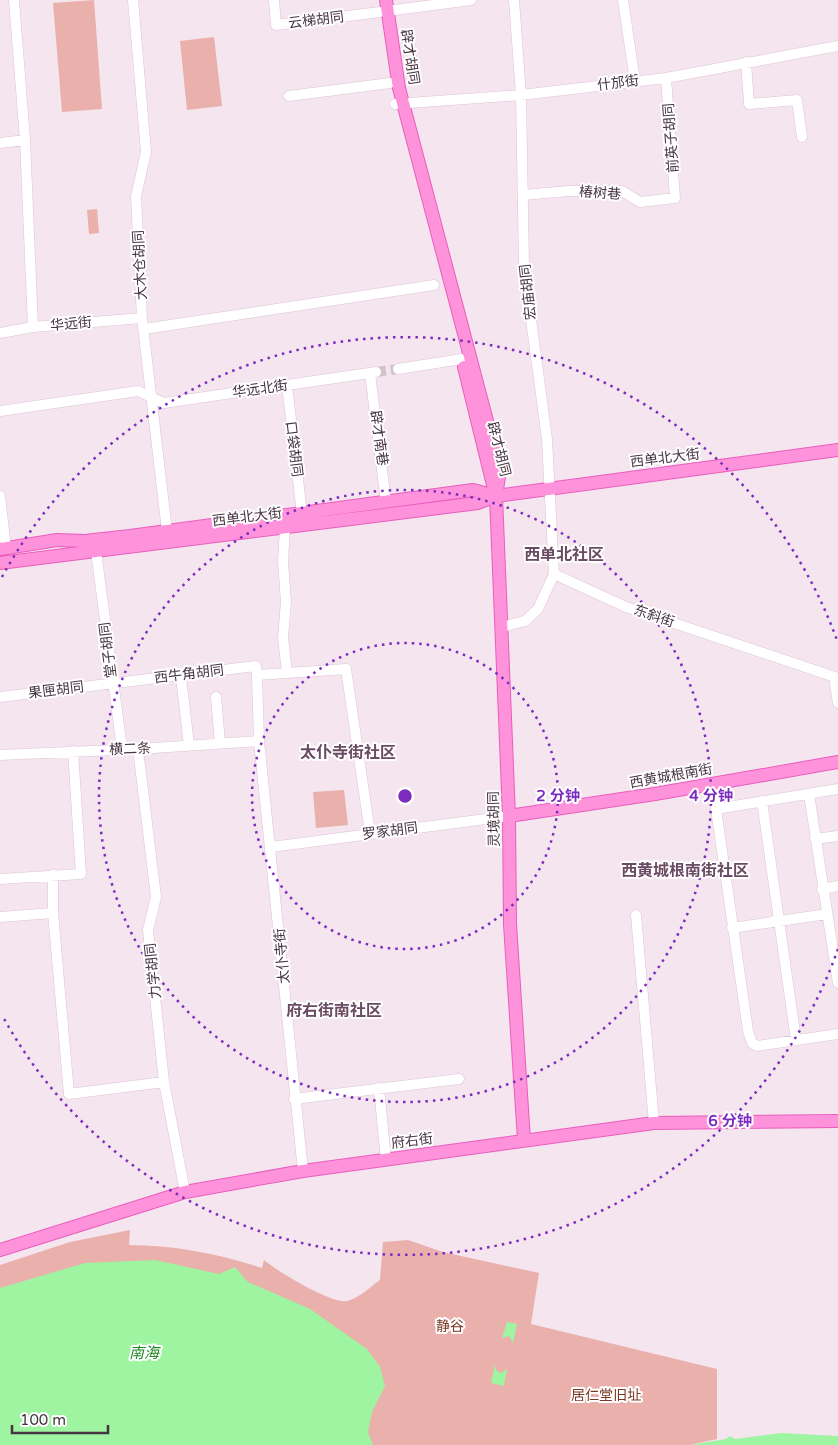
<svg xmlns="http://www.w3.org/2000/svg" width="838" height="1445" viewBox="0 0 838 1445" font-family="'Varela Round','Noto Sans SC',sans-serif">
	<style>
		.green { fill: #eab0ac }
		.water { fill: #9ef4a0 }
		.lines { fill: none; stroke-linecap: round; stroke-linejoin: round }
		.minor-tunnel { stroke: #d1c2cc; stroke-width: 10; stroke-dasharray: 10 5; stroke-linecap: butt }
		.minor-casing { stroke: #dec4d6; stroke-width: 11 }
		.major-casing { stroke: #ea5dbd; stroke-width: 14 }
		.minor { stroke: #fff; stroke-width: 10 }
		.major { stroke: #ff93db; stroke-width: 12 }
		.ring { fill: none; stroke: #7b2cbf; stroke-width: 2.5; stroke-dasharray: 2.5 5 }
		.labels { text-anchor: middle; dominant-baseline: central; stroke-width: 4; stroke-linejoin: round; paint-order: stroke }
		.street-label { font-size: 14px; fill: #473442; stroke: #fff }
		.park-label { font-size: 14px; fill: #7b3925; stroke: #fff }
		.water-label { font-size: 15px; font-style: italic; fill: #218625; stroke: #fff }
		.quarter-label { font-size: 16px; font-weight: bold; fill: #6a4b63; stroke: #fff }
		.centre { fill: #7b2cbf; stroke: #fff; stroke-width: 2.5 }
		.ring-label { font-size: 15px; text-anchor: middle; font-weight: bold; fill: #7b2cbf; stroke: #fff; stroke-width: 4; stroke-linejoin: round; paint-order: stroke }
	</style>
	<rect width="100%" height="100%" fill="#f4e5ef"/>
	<!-- green -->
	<path class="green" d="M94,0l8,109 -40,3 -9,-109z
		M214,37l8,69 -35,4 -7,-69z
		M97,209l2,24 -10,1 -2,-24z
		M344,790l4,35 -32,3 -3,-36z
		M130,1230l-1,15c45,0 90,9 133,23l2,-8c13,11 67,44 83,41 11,-2 23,-14 33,-21l3,-38 25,-2 35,12 96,21 -8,51 186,45v70l-27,6h-690v-180l70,-23z"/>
	<!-- water -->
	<path class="water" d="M155,1260l64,14 16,-7 13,15 62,27 57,40 13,18 5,19 -13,26 -4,20 5,13h-373v-157l85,-25z
		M507,1322l10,2 -4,19 -4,-7 -7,2z
		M495,1365l1,5 5,3 6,-4 -3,17 -13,-3z
		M781,1433l57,3v9h-148l36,-6 4,-3 5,3z"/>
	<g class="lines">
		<!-- minor-tunnel -->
		<path class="minor-tunnel" d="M376,372l22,-3"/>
		<!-- minor casing -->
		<g class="minor-casing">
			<path id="minor" d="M14,0l11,140 8,187
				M133,0l13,152 -10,44 6,122 25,213
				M274,0l2,25 104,-13
				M514,0l7,95 3,172 23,172 7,135 72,33 212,71
				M623,0l12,81
				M387,11l84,-11
				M746,62l3,42 48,-4 5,37
				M289,96l101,-13
				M395,104l126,-9 145,-17 172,-32
				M0,143l25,-3
				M523,195l46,-4h53l18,11 35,-4 -9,-120
				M144,329l290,-44
				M0,333l33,-6 109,-9
				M398,369l64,-10
				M370,373l16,129
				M287,385l15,129
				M0,411l138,-20 26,12 212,-31
				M0,496l6,52
				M285,528l-2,34 3,40 -3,36 4,34
				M96,551l26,198
				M502,627l23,-6 13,-12 16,-35
				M181,677l8,68
				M834,677l4,26
				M0,697l256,-31 1,9
				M216,697l4,46
				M138,749l18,148 -8,33 16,152 21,110
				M0,755l138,-6 121,-8
				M712,784l4,25
				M838,789l-122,20 32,222 4,12 5,3 81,-12
				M809,794l29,189
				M762,801l34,239
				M815,839l23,-3
				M271,847l238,-31
				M53,875v38l16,181 95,-12
				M0,879l81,-5 -8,-123
				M822,889l16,-3
				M636,915l18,208
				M0,917l53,-4
				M732,928l95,-14
				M379,1088l7,72
				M294,1099l165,-20
				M303,1171l-44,-430 -2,-66 89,-6 24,164"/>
		</g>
		<!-- major casing -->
		<g class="major-casing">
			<path id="major" d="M386,0l13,88 101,382 -4,26 13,320 1,108 14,216
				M464,367l31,126
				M0,549l57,-9 28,1 45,-5 343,-46 23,6
				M0,563l478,-60 18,-7 342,-46
				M509,816l146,-22 183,-32
				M0,1250l185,-58 118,-21 351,-48 184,-2"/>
		</g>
		<!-- minor -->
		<use href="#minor" class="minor"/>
		<!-- major -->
		<use href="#major" class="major"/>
	</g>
	<!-- distance rings -->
	<g class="ring">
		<circle cx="405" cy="796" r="153"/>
		<circle cx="405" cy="796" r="306"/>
		<path d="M838 949A459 459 0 0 1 2 1015M2 577A459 459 0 0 1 838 643"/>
	</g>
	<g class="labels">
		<!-- street labels -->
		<g class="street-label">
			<text transform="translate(316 20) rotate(-7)">云梯胡同</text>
			<text transform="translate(410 57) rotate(81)">辟才胡同</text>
			<text transform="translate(618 83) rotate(-7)">什邡街</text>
			<text transform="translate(671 138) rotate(-94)">前英子胡同</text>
			<text transform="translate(600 193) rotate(4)">椿树巷</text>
			<text transform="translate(140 265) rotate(-93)">大木仓胡同</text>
			<text transform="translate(528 292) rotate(-96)">宏庙胡同</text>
			<text transform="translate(71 324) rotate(-5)">华远街</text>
			<text transform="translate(260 389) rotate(-8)">华远北街</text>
			<text transform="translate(379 438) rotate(82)">辟才南巷</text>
			<text transform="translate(294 449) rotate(83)">口袋胡同</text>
			<text transform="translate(499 449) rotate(76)">辟才胡同</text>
			<text transform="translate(665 458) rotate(-7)">西单北大街</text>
			<text transform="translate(247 517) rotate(-7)">西单北大街</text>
			<text transform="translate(654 616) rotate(19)">东斜街</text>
			<text transform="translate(108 650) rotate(-97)">堂子胡同</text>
			<text transform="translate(189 674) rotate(-7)">西牛角胡同</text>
			<text transform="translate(56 690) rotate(-7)">果匣胡同</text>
			<text transform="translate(130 749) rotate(-2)">横二条</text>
			<text transform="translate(671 776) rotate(-10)">西黄城根南街</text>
			<text transform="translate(494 819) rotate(-91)">灵境胡同</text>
			<text transform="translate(390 831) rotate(-7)">罗家胡同</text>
			<text transform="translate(282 956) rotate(-95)">太仆寺街</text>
			<text transform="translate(153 971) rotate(-96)">力学胡同</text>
			<text transform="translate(412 1141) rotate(-7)">府右街</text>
		</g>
		<!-- park labels -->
		<g class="park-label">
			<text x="450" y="1326">静谷</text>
			<text x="606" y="1395">居仁堂旧址</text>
		</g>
		<!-- water labels -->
		<g class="water-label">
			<text x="144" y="1353">南海</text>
		</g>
		<!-- quarter labels -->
		<g class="quarter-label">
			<text x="564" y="555">西单北社区</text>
			<text x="348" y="753">太仆寺街社区</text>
			<text x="685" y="871">西黄城根南街社区</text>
			<text x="334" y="1011">府右街南社区</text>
		</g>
	</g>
	<circle cx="405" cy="796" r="8" class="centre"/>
	<g class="ring-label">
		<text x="558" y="801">2 分钟</text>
		<text x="711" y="801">4 分钟</text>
		<text x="730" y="1126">6 分钟</text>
	</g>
	<!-- scale -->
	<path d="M12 1425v8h96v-8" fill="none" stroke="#473442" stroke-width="2.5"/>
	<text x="20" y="1425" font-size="15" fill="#473442" stroke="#ffffff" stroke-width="4" paint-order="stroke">100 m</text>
</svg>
